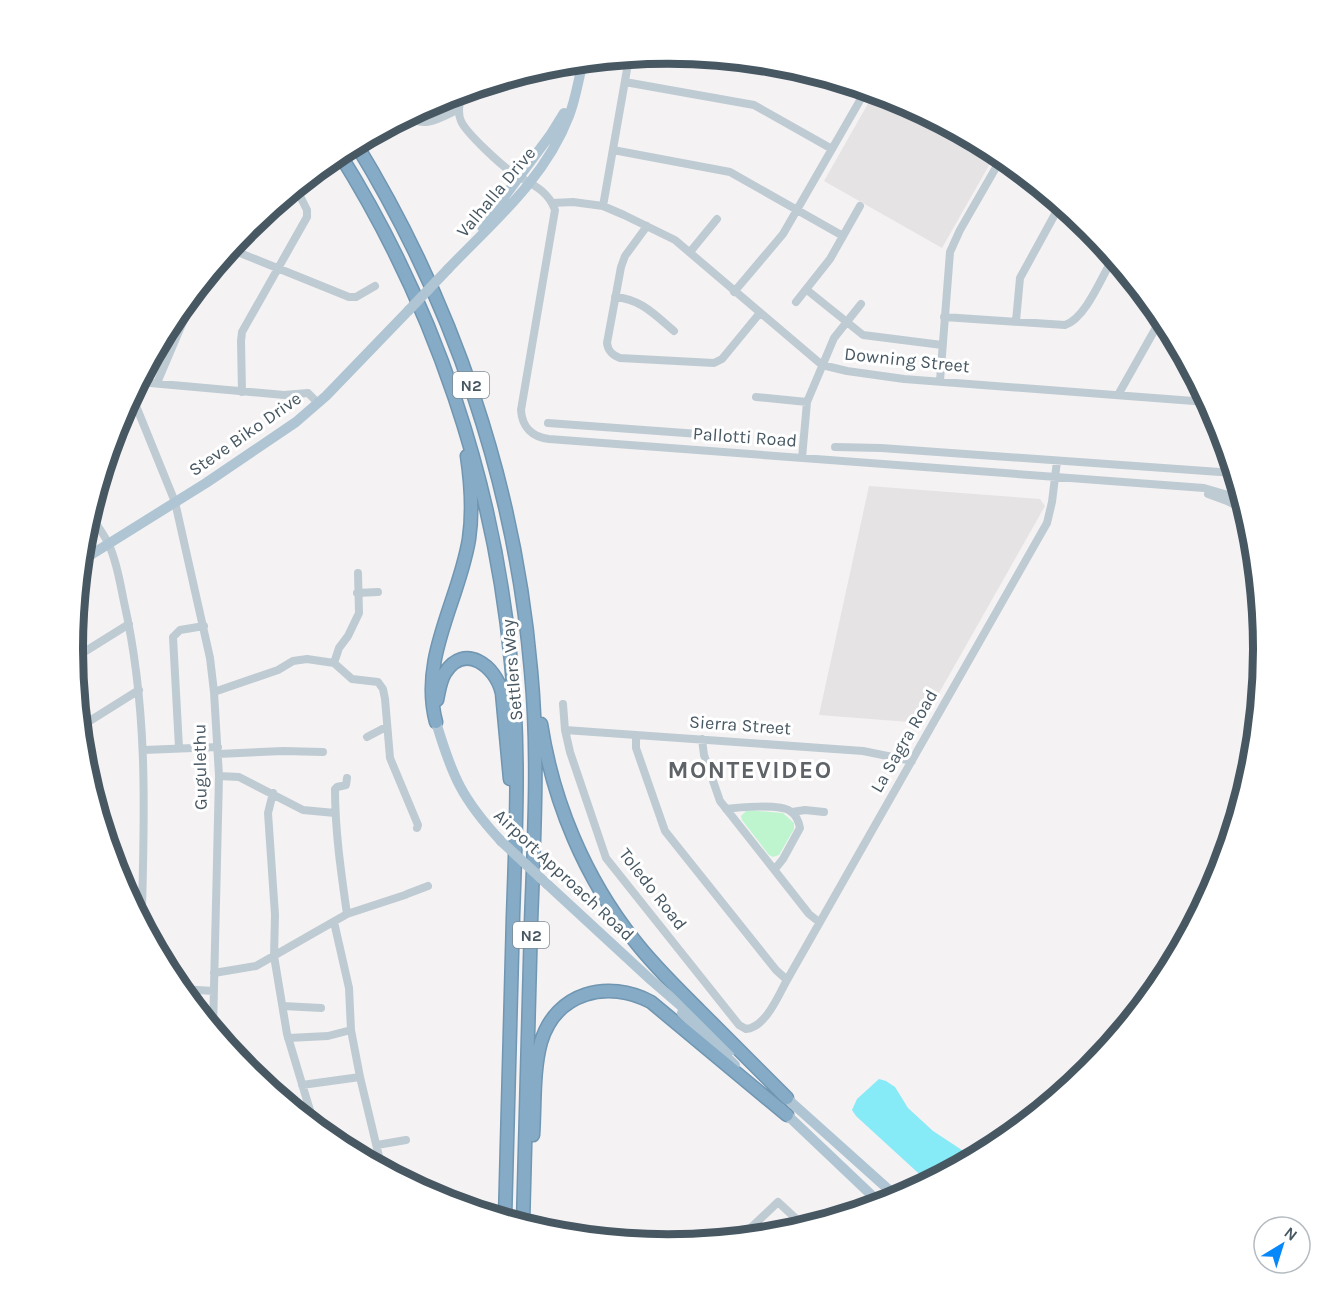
<svg xmlns="http://www.w3.org/2000/svg" width="1336" height="1299" viewBox="0 0 1336 1299" font-family="Karla,sans-serif">
	<style>
		.education { fill: #e6e3e5 }
		.green { fill: #bef5ce }
		.water { fill: #86eaf7 }
		.lines { fill: none; stroke-linecap: round; stroke-linejoin: round }
		.highway-casing { stroke: #7096b2; stroke-width: 15 }
		.minor { stroke: #bfcbd3; stroke-width: 8 }
		.major { stroke: #b0c5d3; stroke-width: 10 }
		.highway { stroke: #85abc6; stroke-width: 12 }
		.major-bridge { stroke: #b0c5d3; stroke-width: 10 }
		.labels { text-anchor: middle; dominant-baseline: central; stroke-width: 6; stroke-linejoin: round; paint-order: stroke }
		.shield { fill: #fff; stroke: #7e8a92; stroke-width: 1.5 }
		.shield-label { font-size: 16px; font-weight: bold; fill: #475863 }
		.street-label { font-size: 18px; fill: #475863; stroke: #fff }
		.district-label { font-size: 24px; font-weight: bold; letter-spacing: 1.5px; fill: #5e6368; stroke: #fff }
		.rim { fill: none; stroke: #475863; stroke-width: 8 }
	</style>
	<rect width="100%" height="100%" fill="#f5f2f3"/>
	<!-- education -->
	<path class="education" d="M874,93l22,6 100,54 -54,95 -118,-67z
		M869,486l171,13 5,7 -123,217 -103,-8z"/>
	<!-- green -->
	<path class="green" d="M908,106l26,14 -5,6 -23,-18z
		M747,810l36,3 11,10v6l-15,26 -6,2 -4,-2 -27,-35 -1,-4z"/>
	<!-- water -->
	<path class="water" d="M879,1079l7,2 9,6 13,21 25,23 41,27 -46,24 -72,-66 -4,-6 5,-11z"/>
	<g class="lines">
		<!-- highway casing -->
		<g class="highway-casing">
			<path id="highway" d="M356,144c98,160 159,340 175,527 8,84 3,167 0,252 -3,100 -6,201 -8,302
				M339,153c96,153 155,329 172,509 9,84 5,169 2,254 -2,101 -5,202 -8,303
				M437,700c2,-9 3,-19 8,-27 19,-31 51,-7 57,20l8,86
				M436,722c-17,-64 23,-121 33,-183 4,-27 2,-56 -2,-83
				M541,724c12,78 44,154 93,216 20,26 43,48 66,71 29,29 58,58 87,87
				M533,1135c2,-29 0,-65 8,-93 15,-50 67,-63 110,-40l136,113"/>
		</g>
		<!-- minor -->
		<path class="minor" d="M625,82l129,23 78,44
			M462,93c-2,9 -5,19 -1,28 5,12 41,45 53,53 17,10 34,16 41,36l-34,200c1,17 11,27 28,29l655,49 38,11
			M408,116c16,14 35,0 51,-7
			M613,150l117,22 113,64
			M552,203l21,-1 30,4 21,9 51,25 147,125 25,6 57,8 303,23
			M603,206l26,-148
			M647,226l-22,30 -4,11 -14,76c1,8 5,12 13,15l94,5 8,-4 37,-45
			M230,249l119,48h7l19,-11
			M690,252l27,-33
			M807,290l56,45 79,10
			M734,292l49,-58 83,-144
			M615,297c26,2 40,18 59,34
			M796,302l34,-43 30,-53
			M944,317l121,8c21,-7 37,-49 48,-67
			M1016,321l4,-43 40,-73
			M940,381l10,-129 10,-22 42,-73
			M139,382l145,13 24,-2 10,10
			M157,383l40,-94
			M242,392l-1,-51 1,-9 65,-115v-7l-11,-22
			M1118,395l44,-78
			M132,396l43,106 35,156 4,34 5,84 -6,253
			M756,397l51,5
			M548,423l192,14
			M835,447l46,1 353,25
			M802,458l5,-56 27,-64 27,-34
			M1208,494l19,7 18,9
			M90,514c6,10 14,20 19,31 8,17 11,38 15,57 23,102 21,201 18,305l-3,10
			M357,593l21,-1
			M73,659l56,-35
			M334,663l5,-15 9,-12 11,-23 -1,-40
			M214,692l64,-22 15,-9 14,-2 27,4 18,16 26,3 5,7 2,10 5,59 28,67 -1,3
			M563,704l2,26 5,22 36,106 133,167 7,4c20,-2 32,-33 41,-49l260,-457 5,-21 5,-41
			M80,727l59,-37
			M565,730l298,21 49,10
			M636,735v13l29,83 111,139 11,10
			M367,737l19,-10
			M702,739l2,16 16,46 89,113 10,8
			M179,748l-6,-111 7,-7 24,-4
			M144,750l74,-3
			M218,754l65,-3 40,1
			M219,776l20,1 64,33 32,3
			M347,778l-1,7 -9,2 -2,2c0,42 6,83 12,125
			M273,793l-5,20 7,102 -1,41 13,78 28,93
			M726,809c13,-2 54,-5 64,2 6,4 9,11 10,17l-17,31 -8,10
			M792,812l13,-2 19,2
			M407,894l21,-8
			M334,922l15,66 2,42 9,47 22,92
			M214,973l42,-7 91,-52 58,-19
			M180,989l34,2
			M283,1006l38,2
			M288,1038l40,-2 23,-6
			M302,1085l58,-8
			M336,1144l8,-1 2,6
			M377,1145l29,-5
			M740,1238l38,-36 27,25"/>
		<!-- major -->
		<path class="major" d="M482,227l69,-93 13,-21
			M448,269c45,-47 97,-90 121,-153 7,-18 9,-35 14,-54
			M81,561l125,-78 90,-61 30,-26 83,-86
			M436,722c16,54 26,77 65,119
			M547,884l104,96 81,70
			M682,1013l53,52
			M782,1094l116,104
			M781,1109l100,95"/>
		<!-- highway -->
		<use href="#highway" class="highway"/>
		<!-- major-bridge -->
		<path class="major-bridge" d="M409,310l39,-41
			M501,841l46,43"/>
	</g>
	<g class="labels">
		<!-- shield labels -->
		<g class="shield">
			<rect x="453" y="372" width="36" height="26" rx="4.5"/>
			<rect x="513" y="922" width="36" height="26" rx="4.5"/>
		</g>
		<g class="shield-label">
			<text x="471" y="385">N2</text>
			<text x="531" y="935">N2</text>
		</g>
		<!-- street labels -->
		<g class="street-label">
			<text transform="translate(496 192) rotate(-50)">Valhalla Drive</text>
			<text transform="translate(907 360) rotate(6)">Downing Street</text>
			<text transform="translate(245 434) rotate(-35)">Steve Biko Drive</text>
			<text transform="translate(745 437) rotate(4)">Pallotti Road</text>
			<text transform="translate(512 670) rotate(-95)">Settlers Way</text>
			<text transform="translate(740 725) rotate(4)">Sierra Street</text>
			<text transform="translate(904 741) rotate(-60)">La Sagra Road</text>
			<text transform="translate(200 767) rotate(-91)">Gugulethu</text>
			<text transform="translate(564 875) rotate(43)">Airport Approach Road</text>
			<text transform="translate(653 889) rotate(52)">Toledo Road</text>
		</g>
		<!-- district labels -->
		<g class="district-label">
			<text x="750" y="770">MONTEVIDEO</text>
		</g>
	</g>
	<!-- crop -->
	<path d="M0 0H1336V1299H0ZM83 649a585 585 0 1 1 1170 0a585 585 0 1 1-1170 0Z" fill="#fff" fill-rule="evenodd"/>
	<path class="rim" d="M83 649a585 585 0 1 1 1170 0a585 585 0 1 1-1170 0Z"/>
	<!-- north arrow -->
	<g transform="translate(1282 1245) rotate(38)"><circle r="28" fill="#ffffff" stroke="#b5bcc1" stroke-width="1.5"/>
	<path d="M0-4.5L10 22L0 15L-10 22Z" fill="#0688fb"/>
	<text y="-9" font-size="16" font-weight="bold" text-anchor="middle" fill="#475863">N</text>
	</g>
</svg>
